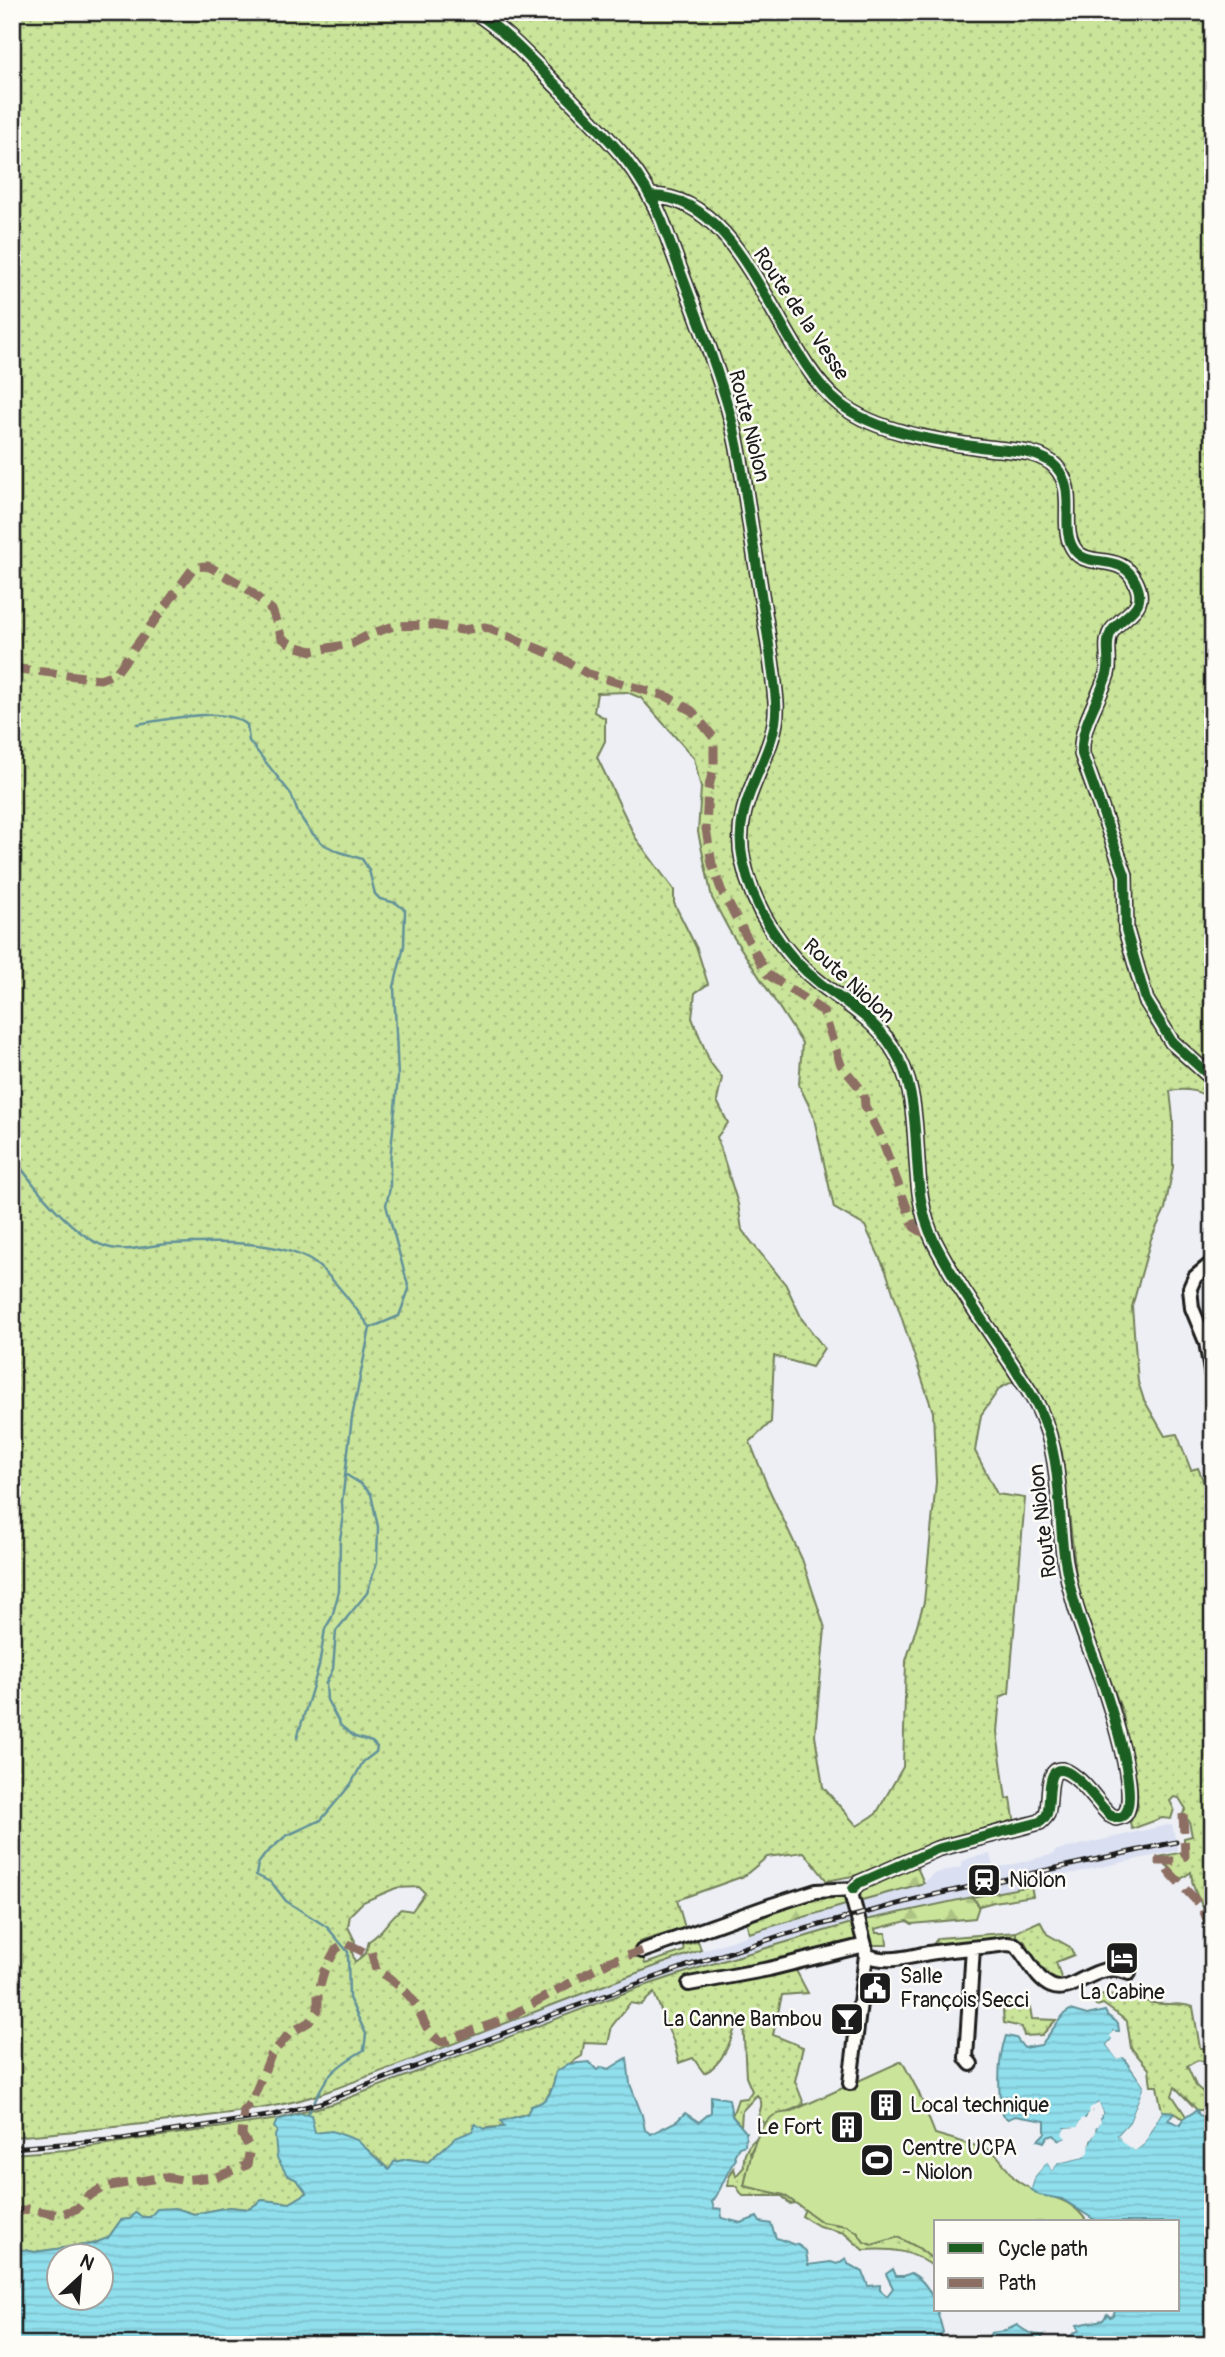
<svg xmlns="http://www.w3.org/2000/svg" width="1225" height="2357" viewBox="0 0 1225 2357" font-family="Pangolin,sans-serif">
	<style>
		.built { fill: #dadff1 }
		.grass { fill: url(#grass-dots); stroke: #73805b; stroke-width: 2; fill-rule: evenodd }
		.forest { fill: url(#forest-firs); stroke: #73805b; stroke-width: 2 }
		.pitch { fill: #cae49a; stroke: #73805b; stroke-width: 2 }
		.water { fill: url(#water-rules); stroke: #629199; stroke-width: 2; fill-rule: evenodd }
		.pier { fill: #edeff4 }
		.lines { fill: none; stroke-linecap: round; stroke-linejoin: round }
		.stream { stroke: #629199; stroke-width: 2.5 }
		.minor-casing { stroke: #1c1c1c; stroke-width: 18 }
		.minor { stroke: #fdfcf7; stroke-width: 12 }
		.rail-casing { stroke: #1c1c1c; stroke-width: 5 }
		.rail { stroke: #fdfcf7; stroke-width: 2.5; stroke-dasharray: 8; stroke-linecap: butt }
		.quiet { stroke: #8d6e63; stroke-width: 9; stroke-dasharray: 18 9; stroke-linecap: butt }
		.cycleway-casing { stroke: #fdfcf7; stroke-width: 15 }
		.cycleway { stroke: #1b5e20; stroke-width: 10 }
		.labels { text-anchor: middle; dominant-baseline: central; stroke-width: 5; stroke-linejoin: round; paint-order: stroke }
		.street-label { font-size: 21px; fill: #1c1c1c; stroke: #fdfcf7 }
		.poi-label { font-size: 21px; fill: #1c1c1c; stroke: #fdfcf7; text-anchor: start }
	</style>
	<defs>
		<pattern id="grass-dots" width="8" height="8" patternUnits="userSpaceOnUse" patternTransform="scale(1.75)"><rect width="8" height="8" fill="#cae49a"/><path d="M2 2h.1M6 6h.1" fill="none" stroke="#adc384" stroke-width="1.8" stroke-linecap="round"/></pattern>
		<pattern id="forest-firs" width="22" height="20" patternUnits="userSpaceOnUse" patternTransform="scale(1.75)"><rect width="22" height="20" fill="#cae49a"/><path d="M5 1l3.5 6h-7zM16 11l3.5 6h-7z" fill="#adc384"/></pattern>
		<pattern id="water-rules" width="6" height="5" patternUnits="userSpaceOnUse" patternTransform="scale(1.75)"><rect width="6" height="5" fill="#90dfed"/><path d="M0 2.5h6" fill="none" stroke="#7cbfcb"/></pattern>
	</defs>
	<rect width="100%" height="100%" fill="#edeff4"/>
	<filter id="ink" filterUnits="userSpaceOnUse"><feTurbulence type="fractalNoise" baseFrequency=".0143" numOctaves="2"/><feDisplacementMap in="SourceGraphic" scale="14" xChannelSelector="R" yChannelSelector="G"/><feConvolveMatrix kernelMatrix="1 2 1 2 8 2 1 2 1" color-interpolation-filters="sRGB"/></filter>
	<g filter="url(#ink)">
		<!-- built -->
		<path class="built" d="M1172,1824l6,29 -3,-2 -134,29v3l-10,3 -170,34 -5,-18 68,-19 9,-9 29,-7v-5l8,-4 20,-4 3,13 13,-1 48,-12v-3z
			M849,1904l6,18 -150,44 -70,23 -243,92 -5,-11 244,-96 118,-39v-2z"/>
		<!-- grass -->
		<path class="grass" d="M12,12h1201v1088c-15,-10 -26,-12 -43,-9l3,27v49l-8,42 -14,30 -19,68 6,75 6,18 21,36 12,-2 14,36 7,-2 8,19 7,-1v442c-8,-21 -21,-34 -22,-56l-10,7 -23,-22 26,-5v-14l8,-2 -3,-15 -7,-6 4,-6 -7,-11 -5,-1 -4,4 4,8 -3,10 -9,-1 -30,11 -2,-6 8,-17 -15,-92 -45,-122 -16,-140 -15,-41 -23,-35 -24,12 -19,27 -6,36 22,43 28,4 -16,195 -9,4 -3,35 9,67 5,-1 4,27 -77,17 -81,33 -30,6 -23,-29 -37,5 -23,19 -67,24 8,28 -46,14 6,22 39,-13 -1,-5 15,-5 3,9c-128,44 -253,98 -378,143 -37,13 -77,18 -115,23 -65,9 -130,15 -196,21zM627,692l14,6 53,60 7,30 -3,44 14,66 17,32 73,113 -3,42 14,29 21,94 31,18 21,45 47,141 3,70 -12,120 -18,59 -3,106 -27,47 -19,12 -34,-39 -8,-52 10,-107 -23,-69 -35,-74 -17,-43 21,-20 3,-66 38,11 12,-19 -22,-29 -16,-34 -44,-55 -4,-26 -21,-67 11,-14 -11,-22 5,-23 -12,-16 -18,-44 3,-25 13,-9 -11,-35 -23,-46v-13l-39,-53 -38,-80 8,-16v-23l-11,-6 3,-19zM419,1887l6,6 -13,18 -11,-2c-13,10 -18,24 -32,32l-3,12 -11,9 -3,-10 3,-11 -7,-14 2,-12 13,-13 33,-14z
			M1031,1886l2,10 -39,6 -15,4 -7,-9z
			M1040,1921l7,13 23,13 4,8 -18,7 7,22c-22,-6 -30,-24 -39,-44l-8,-1v-7z
			M855,1922l6,20 -71,17 18,34 -26,2 -9,40 30,12 -8,34 9,23c-14,8 -28,9 -40,20l-6,-7c3,-9 6,-15 -1,-22l-15,16 -1,15 -9,-10 6,-17 9,-1 5,-7 -6,-14 -3,-57 -4,-4c-6,19 -15,49 -35,57l-11,-15 -14,5 -5,-20 -20,-50 -13,12 -11,-2 -18,23 -4,18 -24,-1 -2,13 -26,16c-6,35 -22,40 -54,49l3,6c-36,-1 -51,12 -77,35l-20,-3 -13,3 -6,8c-24,-23 -38,-41 -74,-37l-15,-19 -23,6v11l10,44 10,5 10,13 -17,10 -28,-3 -13,9 -20,-2 -35,7 -19,-6 -25,9 -29,3 -13,18 -16,6 -57,8 -23,-4v-94l54,-4 212,-31 57,-16 300,-114 70,-23z
			M1132,1987c12,26 39,12 61,20l7,41h13v16l-15,-4 -11,6 9,20 9,8 8,-1v9l-7,8h-9l-22,-23 -3,8 14,21 -3,3 -9,-7 -12,-1 -5,-25h-6l-2,-17 -18,-21 -4,-27 -24,-17 -6,2 -7,-5c10,-10 19,-4 32,-5l5,-8z
			M1008,2001l2,8 20,-2 2,12 24,1 -14,15 -18,1 -2,-9 -18,-4 -1,-12z
			M758,2137l-8,16 1,6 -7,27 40,9 12,8 -6,1 -8,-8h-39l-7,-10h-8l1,-9 5,-9 2,8 8,-9c-2,-12 4,-23 14,-30z
			M805,2209l17,13 25,4 11,7 6,9 8,3 26,-8 21,11 17,14v7c-22,-19 -45,-21 -73,-19l-19,-17 -25,-7 -17,-10z"/>
		<!-- forest -->
		<path class="forest" d="M916,1865l8,18 -66,18 2,-11z
			M834,1894l14,5 1,5 -100,29 -3,-13 60,-18 11,-7z
			M972,1897l7,9 -4,12 -63,6 -5,-3 -32,8 1,4h10l1,12h-19l-7,-24z
			M1016,1932v7l-75,7 -7,-3 4,-5z"/>
		<!-- pitch -->
		<path class="pitch" d="M902,2061l16,30 17,43 55,16c14,8 16,23 29,32 25,18 50,11 68,40h-151v40l-17,-14 -21,-11 -26,8 -8,-3 -6,-9 -11,-7 -25,-4 -38,-27 -40,-9c5,-20 10,-59 29,-70 5,-3 11,-3 17,-4z"/>
		<!-- water -->
		<path class="water" d="M1070,2010l17,5 18,-4 2,4 11,8 1,8h-6l-1,8 -5,6 10,13 6,-1 21,29 -14,36 -12,13 17,15 9,-6 18,-33 12,1 -6,8 12,5 3,-6 14,-9 2,5 6,2 4,-2 4,8 -7,4 5,2 2,11v205h-142l-2,-8 10,-7 -2,-5 26,-5 4,-6 3,3 3,-1 2,-6h63v-88h-80l-36,-23 -23,-4 -8,-6 4,-13 12,-15 5,9 6,-7 26,-6 19,-45 -5,-9 -21,25h-12l2,10 -7,3 -6,-6 -7,2 -3,5 -6,-2 7,-7v-12l-30,-5 -7,3 -6,-4c-4,-26 -5,-54 4,-79l10,2 8,10 17,-3 23,-31z
			M627,2058l3,26 12,31 3,15 6,4 26,-13 8,-8 14,9 12,-10v-16l18,3 3,17 14,16 -1,13 -6,2 -5,9 2,3c-11,14 -16,35 -24,43l2,6 7,1 1,9 19,5 16,-6 3,5 11,2 5,14c8,1 15,7 22,7l8,6 2,14 23,-3 6,2 9,-6 2,6 15,8 5,14 12,-1v5l7,6 6,-8 -7,-14 7,-5 3,7h8l7,-3c22,11 26,38 32,59l-3,5v7l6,1h-934v-97l23,4 57,-8 16,-6 13,-18 9,-1 6,-7 6,5h8l7,-8 18,-1 19,6 35,-7 20,2 13,-9 28,3 17,-10 -10,-13 -10,-5 -10,-17 -2,-22 2,-5 -3,-4 3,-7 23,-6 11,1 4,18 17,-2 25,9 32,30 5,-8 14,-3 20,3 27,-24 18,-7 2,-7 9,5 20,-2 -3,-6 26,-7 4,-8c19,-4 22,-17 25,-34l12,-8 21,-2 8,8 5,-3 7,2zM60,2256h42v42h-42z
			M1017,2325c8,6 15,11 27,10l-8,10h-53l8,-12 14,-2z"/>
		<!-- pier -->
		<path class="pier" d="M1113,2031l9,2 -7,2 1,6 -5,4 7,10 8,-1 22,31 -15,39 -11,11 13,11 7,-5 17,-32 2,-2 1,4 -18,33 -9,7 -11,-8 -6,-8 12,-13 14,-36 -20,-29 -7,2 -10,-14 5,-6 -2,-3z
			M1099,2103l4,9 -3,6 1,4 -6,7 1,3 -6,9 -1,11 -5,5 -26,6 -6,8 -5,-9 -12,14 -4,13 -3,-2 4,-13 13,-16h5l3,6 4,-5 25,-5 4,-15 6,-7 -1,-4 6,-7 2,-9 -2,-4 -5,3 -3,10 -8,5 -2,4 -12,2 3,5 -1,3 -11,4 2,-3 6,-3 -4,-4 3,-6 12,-1 5,-9 4,1 4,-11z"/>
		<g class="lines">
			<!-- stream -->
			<path class="stream" d="M138,724c27,-4 87,-19 109,1l2,16 42,53 7,19 12,18 13,13 14,7 25,8 7,11 6,24 5,5 16,4 9,7 -1,36 -10,41 4,90 -8,84v27l-4,17 23,84 -10,27 -29,12 -18,89 -10,85 1,20 -3,17 -1,52 -7,26 -7,12 -6,37 -22,72
				M12,1155c19,28 64,86 99,93 19,4 39,-3 58,-4 42,-2 104,-5 141,16 20,12 45,48 60,67
				M308,2115c16,-36 21,-45 56,-65l2,-16 -17,-36 -1,-46 -21,-25 -41,-26 -14,-18 -16,-8 2,-11 8,-11 20,-17 35,-16 30,-36 12,-22 13,-10 1,-5 -5,-5 -17,-5 -14,-11 -14,-26 -1,-17 7,-14 3,-38 31,-38 10,-31 1,-35 -7,-33 -10,-10 -16,-10"/>
			<!-- minor casing -->
			<g class="minor-casing">
				<path id="minor" d="M475,12c33,21 58,50 85,77 41,43 79,75 102,132 22,63 49,125 67,189 13,47 18,97 26,145 7,49 17,98 21,147 4,55 -47,95 -33,159 10,47 40,94 78,123 25,19 53,35 71,63 38,56 12,136 42,194 22,43 52,84 79,125 9,15 20,29 27,45 20,43 18,90 23,136 4,35 14,68 27,101 10,24 54,149 34,167 -2,2 -5,2 -8,3l-6,-3c-12,-11 -21,-27 -34,-37 -33,-27 -24,21 -29,36 -2,4 -4,5 -7,8l-103,27 -78,34 -6,6
					M652,196c94,1 124,158 188,208 36,28 96,37 140,43 24,4 58,1 76,20 23,25 1,63 20,85 14,16 46,1 59,29 15,29 -12,32 -24,51 -7,12 0,29 -4,42 -8,27 -27,51 -25,80l43,121 1,55 20,70 26,42 41,37
					M1213,1262l-18,15 -5,11 2,20 14,34 7,41
					M642,1951l130,-46 44,-14 37,-2
					M866,1955c24,10 45,0 70,-3 23,-3 47,-5 71,-8l8,1c13,12 20,34 36,41 23,10 44,-28 78,-13
					M689,1984l80,-15 96,-24
					M971,2064l-5,-6 7,-110
					M850,2083l16,-128 -1,-10 -13,-48 1,-8"/>
			</g>
			<!-- minor -->
			<use href="#minor" class="minor"/>
			<!-- rail casing -->
			<g class="rail-casing">
				<path id="rail" d="M12,2148l110,-9 152,-24 46,-12 237,-90 127,-46 99,-32 141,-38 252,-55"/>
			</g>
			<!-- rail -->
			<use href="#rail" class="rail"/>
			<!-- quiet -->
			<path class="quiet" d="M12,668l88,11 16,-6 78,-106 14,-1 36,20 28,24 10,28 12,8 18,5 22,-4 19,-4 20,-10 21,-7 39,-1 29,5 23,-3 76,31 25,15 82,24 24,14 22,27v27l-6,26 -2,38 6,35 10,28 45,82 56,37 18,54 23,28 1,13 15,29 34,92 8,5 8,-1
				M1183,1814l2,42 -10,5h-16l43,46 11,27
				M12,2214l16,-5 32,6 18,-7 9,-11 17,-10 60,-10 18,3 34,-3 31,-12 3,-17 -8,-13 2,-25 7,-7 20,-48 18,-21 20,-12 9,-12v-16l6,-23 12,-22 10,-6 20,10 5,-2 5,19c14,8 28,18 38,32 10,15 11,32 28,40l59,-21 109,-60 32,-10"/>
			<!-- cycleway casing -->
			<g class="cycleway-casing">
				<path id="cycleway" d="M475,12c33,21 58,50 85,77 41,43 79,75 102,132 22,63 49,125 67,189 13,47 18,97 26,145 7,49 17,98 21,147 4,55 -47,95 -33,159 10,47 40,94 78,123 25,19 53,35 71,63 38,56 12,136 42,194 22,43 52,84 79,125 9,15 20,29 27,45 20,43 18,90 23,136 4,35 14,68 27,101 10,24 54,149 34,167 -2,2 -5,2 -8,3l-6,-3c-12,-11 -21,-27 -34,-37 -33,-27 -24,21 -29,36 -2,4 -4,5 -7,8l-103,27 -78,34 -6,6
					M652,196c94,1 124,158 188,208 36,28 96,37 140,43 24,4 58,1 76,20 23,25 1,63 20,85 14,16 46,1 59,29 15,29 -12,32 -24,51 -7,12 0,29 -4,42 -8,27 -27,51 -25,80l43,121 1,55 20,70 26,42 41,37"/>
			</g>
			<!-- cycleway -->
			<use href="#cycleway" class="cycleway"/>
		</g>
	</g>
	<!-- icons -->
	<defs>
		<g id="station-square" transform="scale(1.75)"><rect x="-9" y="-9" width="18" height="18" rx="4" fill="#1c1c1c" stroke="#fdfcf7"/><path d="M-3-6H3Q5-6 5-4V2Q5 4 3 4L4.5 6H3L1.5 4h-3L-3 6H-4.5L-3 4Q-5 4-5 2V-4Q-5-6-3-6ZM-3.5-4v3h7v-3ZM-3.5 1v1.5H-2V1ZM2 1v1.5H3.5V1Z" fill="#fff"/></g>
		<g id="hotel-square" transform="scale(1.75)"><rect x="-9" y="-9" width="18" height="18" rx="4" fill="#1c1c1c" stroke="#fdfcf7"/><path d="M-6-4.5h1.5V1H6V5H4.5V3h-9V5H-6ZM-4 0a1.8 1.8 0 1 1 3.6 0ZM.5 0V-2.5h3Q6-2.5 6 0Z" fill="#fff"/></g>
		<g id="civic-square" transform="scale(1.75)"><rect x="-9" y="-9" width="18" height="18" rx="4" fill="#1c1c1c" stroke="#fdfcf7"/><path d="M-.6-6.5H3V-4.5H.6V-3L4-1V1h2V6H-6V1h2V-1L-.6-3ZM-1.2 2.5V6h2.4V2.5Z" fill="#fff"/></g>
		<g id="bar-square" transform="scale(1.75)"><rect x="-9" y="-9" width="18" height="18" rx="4" fill="#1c1c1c" stroke="#fdfcf7"/><path d="M-6-5H6L.8 .8V4.5H3.5V6h-7V4.5H-.8V.8Z" fill="#fff"/></g>
		<g id="building-square" transform="scale(1.75)"><rect x="-9" y="-9" width="18" height="18" rx="4" fill="#1c1c1c" stroke="#fdfcf7"/><path d="M-4-6H4V6H1V3H-1V6H-4ZM-2.5-4.3h1.7v1.8h-1.7ZM.8-4.3h1.7v1.8H.8ZM-2.5-1h1.7V.8h-1.7ZM.8-1h1.7V.8H.8Z" fill="#fff"/></g>
		<g id="stadium-square" transform="scale(1.75)"><rect x="-9" y="-9" width="18" height="18" rx="4" fill="#1c1c1c" stroke="#fdfcf7"/><path d="M0-5a6.5 5 0 1 0 0 10a6.5 5 0 1 0 0-10ZM-3.5-1.8h7v3.6h-7Z" fill="#fff"/></g>
	</defs>
	<g fill-rule="evenodd">
		<use href="#station-square" x="984" y="1880"/>
		<use href="#hotel-square" x="1122" y="1958"/>
		<use href="#civic-square" x="875" y="1988"/>
		<use href="#bar-square" x="847" y="2019"/>
		<use href="#building-square" x="886" y="2105"/>
		<use href="#building-square" x="847" y="2127"/>
		<use href="#stadium-square" x="877" y="2160"/>
	</g>
	<g class="labels">
		<!-- street labels -->
		<g class="street-label">
			<text transform="translate(801 314) rotate(56)">Route de la Vesse</text>
			<text transform="translate(749 426) rotate(76)">Route Niolon</text>
			<text transform="translate(849 981) rotate(42)">Route Niolon</text>
			<text transform="translate(1043 1521) rotate(-97)">Route Niolon</text>
		</g>
		<!-- poi labels -->
		<g class="poi-label">
			<text x="1009" y="1880">Niolon</text>
			<text x="900" y="1976">Salle<tspan x="900" dy="24">François Secci</tspan></text>
			<text x="1122" y="1992" text-anchor="middle">La Cabine</text>
			<text x="822" y="2019" text-anchor="end">La Canne Bambou</text>
			<text x="910" y="2105">Local technique</text>
			<text x="822" y="2127" text-anchor="end">Le Fort</text>
			<text x="902" y="2148">Centre UCPA<tspan x="902" dy="24">- Niolon</tspan></text>
		</g>
	</g>
	<!-- margin -->
	<rect width="1225" height="2357" fill="none" stroke="#fdfcf7" stroke-width="42"/>
	<rect x="21" y="21" width="1183" height="2315" fill="none" stroke="#1c1c1c" stroke-width="2.5" filter="url(#ink)"/>
	<!-- legend -->
	<rect x="934" y="2220" width="245" height="91" fill="#fdfcf7" stroke="#a3a29f" stroke-width="2"/>
	<rect x="948" y="2243" width="35" height="10" fill="#1b5e20" stroke="#a3a29f" stroke-width="2"/>
	<text x="998" y="2256" font-size="21" fill="#1c1c1c">Cycle path</text>
	<rect x="948" y="2278" width="35" height="10" fill="#8d6e63" stroke="#a3a29f" stroke-width="2"/>
	<text x="998" y="2290" font-size="21" fill="#1c1c1c">Path</text>
	<!-- north arrow -->
	<g transform="translate(80 2277) rotate(26)"><circle r="33" fill="#fdfcf7" stroke="#a3a29f" stroke-width="2"/>
	<path d="M0-5L12 26L0 18L-12 26Z" fill="#1c1c1c"/>
	<text y="-10" font-size="19" font-weight="bold" text-anchor="middle" fill="#1c1c1c">N</text>
	</g>
</svg>
